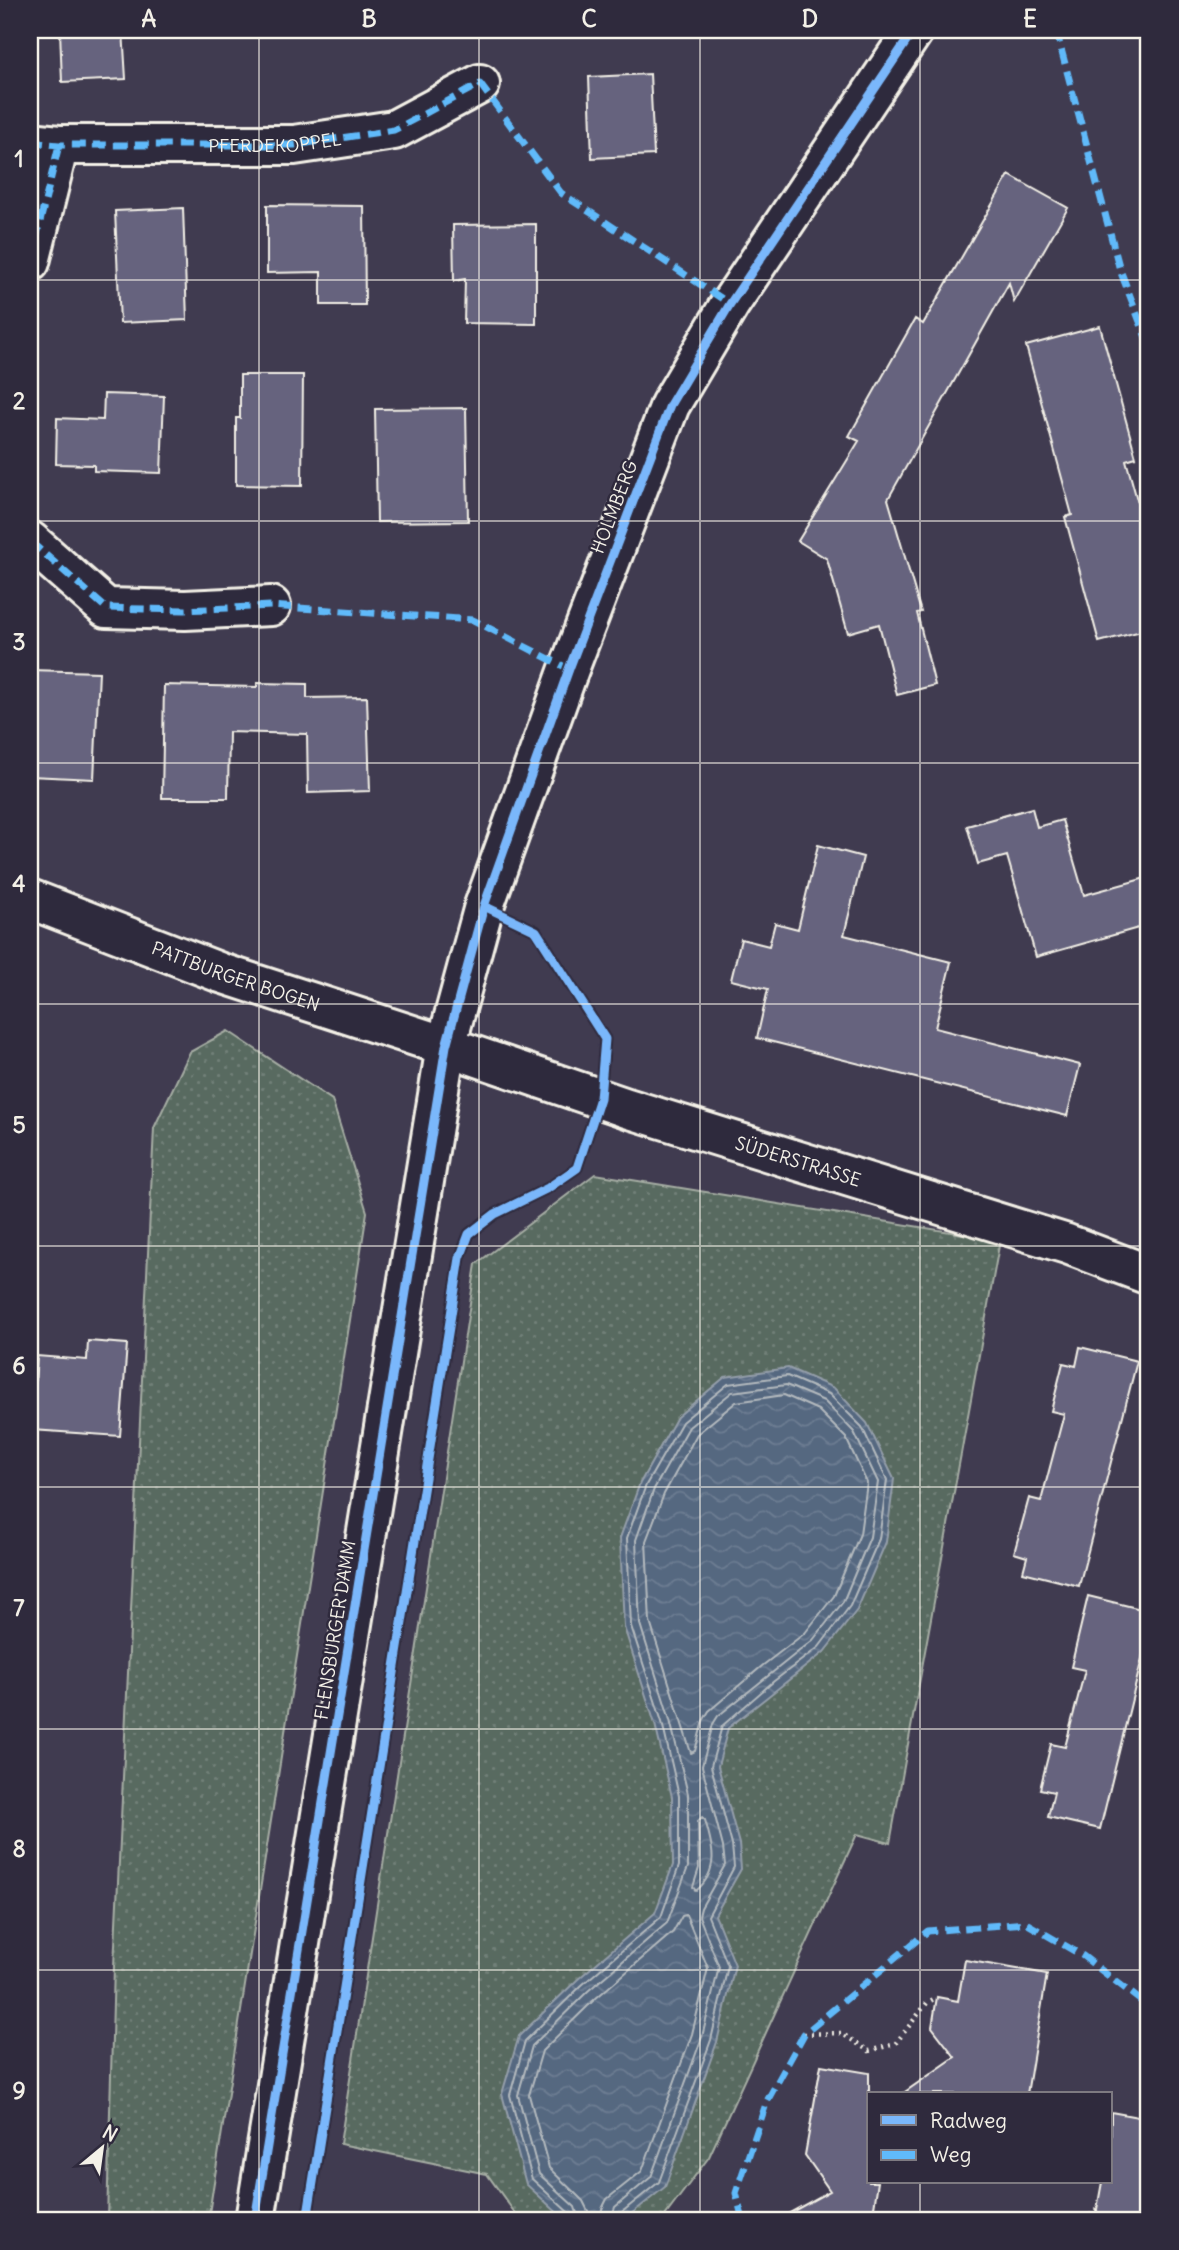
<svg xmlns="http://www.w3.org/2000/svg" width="1179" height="2250" viewBox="0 0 1179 2250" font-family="Delius,sans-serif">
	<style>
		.grass { fill: url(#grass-dots); stroke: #a6aea4; stroke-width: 2 }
		.water { fill: url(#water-waves); stroke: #949eaa; stroke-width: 2 }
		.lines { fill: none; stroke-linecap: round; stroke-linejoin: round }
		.shore { stroke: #b4babe; stroke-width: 2 }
		.building { fill: #66647e; stroke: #f4f1e8; stroke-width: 2 }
		.minor-casing { stroke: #f4f1e8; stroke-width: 44 }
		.tertiary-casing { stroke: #f4f1e8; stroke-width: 44 }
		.path { stroke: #f4f1e8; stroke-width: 4.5; stroke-dasharray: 2 5; stroke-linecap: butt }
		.minor { stroke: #2f2a3d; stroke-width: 38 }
		.tertiary { stroke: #2f2a3d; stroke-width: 38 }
		.quiet { stroke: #60bafa; stroke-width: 7; stroke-dasharray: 14 7; stroke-linecap: butt }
		.cycleway-casing { stroke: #2f2a3d; stroke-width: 13 }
		.cycleway { stroke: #7ab7fb; stroke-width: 9 }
		.grid { fill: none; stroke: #f4f1e8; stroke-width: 2; stroke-opacity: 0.55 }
		.labels { text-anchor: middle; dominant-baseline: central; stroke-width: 5; stroke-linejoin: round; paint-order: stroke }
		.street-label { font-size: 18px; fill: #f4f1e8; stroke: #2f2a3d }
		.neatline { fill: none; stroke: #f4f1e8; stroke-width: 2.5 }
		.grid-label { font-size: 23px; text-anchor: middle; font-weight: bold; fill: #f4f1e8 }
	</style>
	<defs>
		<pattern id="grass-dots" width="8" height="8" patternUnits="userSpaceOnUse" patternTransform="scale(1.75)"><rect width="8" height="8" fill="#596a61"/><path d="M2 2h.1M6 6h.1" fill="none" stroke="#718078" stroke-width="1.8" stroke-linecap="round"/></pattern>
		<pattern id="water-waves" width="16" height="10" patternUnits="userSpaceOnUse" patternTransform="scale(1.75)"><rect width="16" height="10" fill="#546780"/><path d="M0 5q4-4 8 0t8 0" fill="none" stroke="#6d7d92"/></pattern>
	</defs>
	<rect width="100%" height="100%" fill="#403b50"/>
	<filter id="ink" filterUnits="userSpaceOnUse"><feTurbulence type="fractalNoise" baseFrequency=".0143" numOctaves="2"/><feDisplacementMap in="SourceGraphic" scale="14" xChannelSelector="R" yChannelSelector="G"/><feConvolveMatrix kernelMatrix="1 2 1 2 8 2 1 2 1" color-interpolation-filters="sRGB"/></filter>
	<g filter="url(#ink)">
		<!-- grass -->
		<path class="grass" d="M228,1031l104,69 35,112 -159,1008h-101l7,-254 40,-838 36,-76z
			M595,1174l405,66 -110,603 -33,-9 -148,323 -47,63h-142l-33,-46 -147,-30 136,-880z"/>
		<!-- water -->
		<path class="water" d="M788,1368l46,20 33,35 27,56 -8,63 -29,68 -33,42 -96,76 -10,38 21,78 2,25 -26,46 20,50 -18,77 -52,145 -39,31h-63l-37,-34 -24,-90 17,-58 58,-56 78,-67 18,-48 -1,-68 -17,-73 -31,-97 -4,-89 20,-55 37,-66 48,-40z"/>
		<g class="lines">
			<!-- shore -->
			<path class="shore" d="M784,1395l34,15 28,28 21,45 -7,51 -26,62 -29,37 -43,33 -53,45 -6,10 -8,30 -4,2 -41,-131 -4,-81 18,-47 33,-60 39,-32z
				M702,1817l3,3c8,27 15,50 -9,71l-3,-4 6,-19 -1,-47z
				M570,2220l-2,-8 -36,-33 -22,-84 15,-54 57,-56 79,-68 18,-51v-70l-17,-74 -31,-96 -4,-88 19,-53 36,-63 46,-38 59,-8 42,18 33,33 25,53 -8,59 -29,67 -31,41 -45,34 -52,45 -11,40 21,79 2,22 -26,49 20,50 -17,74 -52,142 -37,30 -3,8
				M579,2220l-4,-13 -36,-33 -21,-79 14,-49 56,-55 79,-68 21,-56v-73l-18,-74 -30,-96 -4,-84 18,-51 35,-62 43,-35 54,-7 38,16 30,31 24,50 -8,55 -27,65 -30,38 -95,76 -5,8 -11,42 21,81 2,18 -24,43 -2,8 20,51 -17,70 -51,140 -36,30 -4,13
				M589,2220l-1,-9 -5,-10 -34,-33 -20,-73 13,-44 53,-52 78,-67 9,-16 4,-1 22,53 -16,66 -50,137 -35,28 -5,10 -2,11"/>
		</g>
		<!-- building -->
		<path class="building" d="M60,30h63l3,49 -64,3z
			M650,74l4,81 -62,3 -3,-81z
			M1009,175l59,33 -54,94 -5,-19 -121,216 33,113 -4,1 18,72 -38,10 -18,-71 -31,9 -21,-74 -29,-18 61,-100 -10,-5 66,-117 8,5z
			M267,205l97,1 1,99h-44v-33l-54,1z
			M183,208l4,112 -67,3 -5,-112z
			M536,224v100l-72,-1 1,-44 -11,2 -1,-56z
			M1100,326l36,131 -10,3 23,83v86l-50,13 -34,-125 7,-2 -46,-169z
			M240,375h63l-1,111 -66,-1v-67h4z
			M104,394l60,2 -3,77 -67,-2v-6l-38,-1 1,-46 46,2z
			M466,408l2,113 -91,1 -2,-113z
			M30,670l69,2 -5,107 -64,-3z
			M257,683l50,1v14l60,-1 3,94 -62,2 -1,-59 -78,-2 -1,66h-66l2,-113 93,2z
			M1032,808l5,19 25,-7 22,75 65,-18v48l-113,32 -29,-101 -29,8 -11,-38z
			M818,845l45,12 -19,78 107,27 -16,66 145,37 -13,51 -310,-78 11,-49 -37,-9 10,-41 28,7 6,-23 23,6z
			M88,1341l39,3 -7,92 -88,-6 5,-74 50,4z
			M1080,1347l57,14 -58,225 -56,-14 4,-15 -13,-4 15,-55 12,3 23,-87 -13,-3 12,-48 13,3z
			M1088,1596l61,15v19l-49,199 -52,-12 6,-25 -14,-3 11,-45 14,3 20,-77 -14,-3z
			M965,1960l82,14 -20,120h-125l53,-37 -23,-30 5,-30 21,4z
			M821,2065l48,8v109h9l-6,38h-95l53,-29 -25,-36z
			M1111,2112l38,7v101h-54l7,-38h9z"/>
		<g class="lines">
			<!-- minor casing -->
			<g class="minor-casing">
				<g id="minor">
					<path id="s1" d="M30,142l29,3h235l100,-15 86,-46"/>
					<path d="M30,262l29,-117"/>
					<path d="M30,541l76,67 79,2 86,-4"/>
					<path id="s2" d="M30,899l191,74 225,73 181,62 440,136 82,31"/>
				</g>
			</g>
			<!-- tertiary casing -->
			<g class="tertiary-casing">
				<path id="tertiary" d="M255,2220l191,-1174 38,-140 85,-237 101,-264 60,-101 184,-274"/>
			</g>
			<!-- path -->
			<path class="path" d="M804,2034l37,-1 28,18 26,-7 32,-41 10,-6
				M1085,2220l12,-11"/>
			<!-- minor -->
			<use href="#minor" class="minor"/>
			<!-- tertiary -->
			<use href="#tertiary" class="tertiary"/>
			<!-- quiet -->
			<path class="quiet" d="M1056,30l64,240 29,75
				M30,142l29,3h235l100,-15 86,-46 81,109 169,111
				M30,262l29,-117
				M30,541l76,67 79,2 86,-4 202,14 96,49
				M743,2220l-7,-27 31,-92 37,-67 124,-103 98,-8 57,33 66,51"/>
			<!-- cycleway casing -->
			<g class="cycleway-casing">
				<path id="cycleway" d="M255,2220l191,-1174 38,-140 85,-237 101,-264 60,-101 184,-274
					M307,2220l153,-962 9,-24 26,-20 53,-26 29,-20 23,-70 5,-59 -69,-108 -52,-25"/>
			</g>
			<!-- cycleway -->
			<use href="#cycleway" class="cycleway"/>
		</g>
	</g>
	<!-- grid -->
	<path class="grid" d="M259,30v2190M479,30v2190M700,30v2190M920,30v2064M30,280h1119M30,521h1119M30,763h1119M30,1004h1119M30,1246h1119M30,1487h1119M30,1729h1119M30,1970h1119M920,2182v38"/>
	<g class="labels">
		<!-- street labels -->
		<g class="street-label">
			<text stroke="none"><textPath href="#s1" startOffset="245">PFERDEKOPPEL</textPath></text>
			<text transform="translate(614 507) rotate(-69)">HOLMBERG</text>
			<text stroke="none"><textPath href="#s2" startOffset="220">PATTBURGER BOGEN</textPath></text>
			<text stroke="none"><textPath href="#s2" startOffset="812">SÜDERSTRASSE</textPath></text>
			<text transform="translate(335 1630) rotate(-81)">FLENSBURGER DAMM</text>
		</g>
	</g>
	<!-- margin -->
	<rect width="1179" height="2250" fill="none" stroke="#2f2a3d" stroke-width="77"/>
	<!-- legend -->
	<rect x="867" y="2092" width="245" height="91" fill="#2f2a3d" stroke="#7e7a81" stroke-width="2"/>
	<rect x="881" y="2115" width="35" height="10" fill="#7ab7fb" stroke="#7e7a81" stroke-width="2"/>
	<text x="930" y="2128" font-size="21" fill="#f4f1e8">Radweg</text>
	<rect x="881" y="2150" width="35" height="10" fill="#60bafa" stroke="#7e7a81" stroke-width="2"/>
	<text x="930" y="2162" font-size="21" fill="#f4f1e8">Weg</text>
	<!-- north arrow -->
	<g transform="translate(102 2148) rotate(29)" stroke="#2f2a3d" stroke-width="5" paint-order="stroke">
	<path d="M0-5L12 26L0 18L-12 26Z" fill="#f4f1e8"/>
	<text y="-10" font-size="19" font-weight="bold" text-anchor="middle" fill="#f4f1e8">N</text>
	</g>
	<rect x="38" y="38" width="1102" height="2174" class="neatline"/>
	<g class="grid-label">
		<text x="149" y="27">A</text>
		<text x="369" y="27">B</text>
		<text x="589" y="27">C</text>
		<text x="810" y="27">D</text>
		<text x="1030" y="27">E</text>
		<text x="19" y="167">1</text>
		<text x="19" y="409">2</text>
		<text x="19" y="650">3</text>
		<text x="19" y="892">4</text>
		<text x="19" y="1133">5</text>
		<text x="19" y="1374">6</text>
		<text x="19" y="1616">7</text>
		<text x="19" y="1857">8</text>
		<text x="19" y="2099">9</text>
	</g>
</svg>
